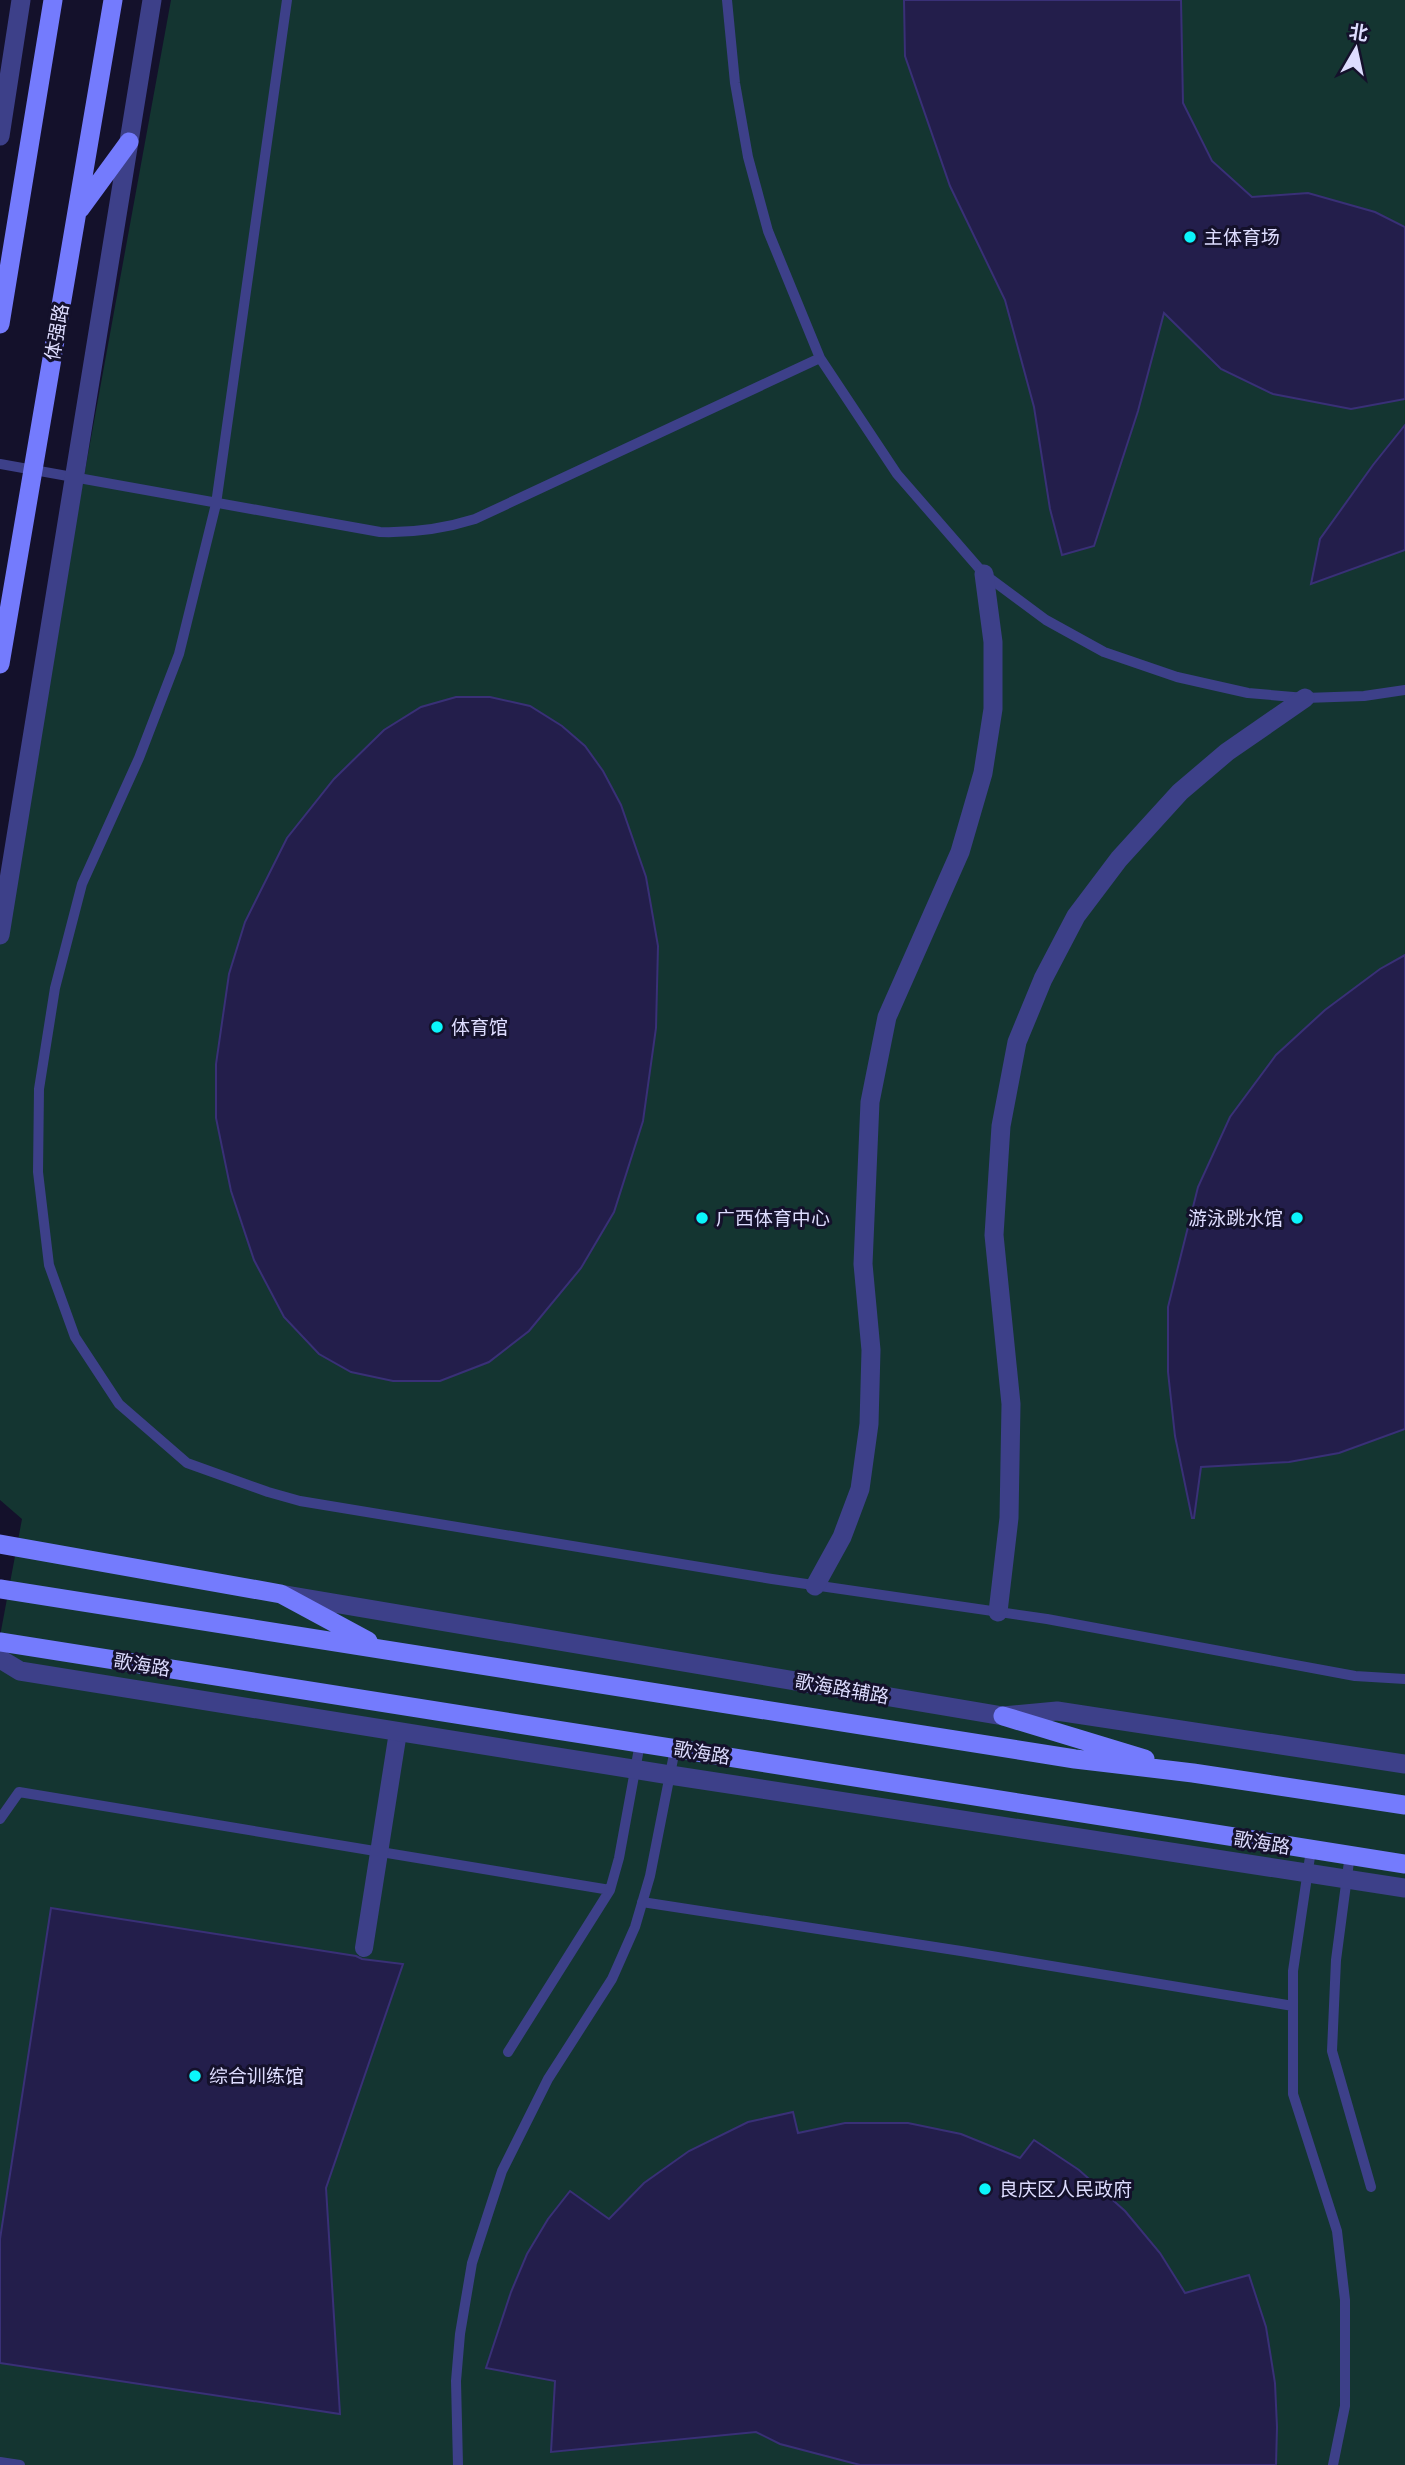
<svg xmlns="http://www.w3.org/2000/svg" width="1405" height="2465" viewBox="0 0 1405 2465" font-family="'Fira Sans','Noto Sans SC',sans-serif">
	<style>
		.park { fill: #143531 }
		.building { fill: #231e4b; stroke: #393077; stroke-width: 2 }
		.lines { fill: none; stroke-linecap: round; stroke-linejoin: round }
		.service { stroke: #3d4089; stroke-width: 10 }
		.pedestrian { stroke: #3d4089; stroke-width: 18 }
		.minor { stroke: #3d4089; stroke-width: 19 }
		.secondary { stroke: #747bfd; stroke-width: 19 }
		.poi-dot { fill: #0bf5fb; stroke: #14112b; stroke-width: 2.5 }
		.labels { text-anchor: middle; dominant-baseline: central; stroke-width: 6; stroke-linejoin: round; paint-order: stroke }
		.poi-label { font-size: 19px; fill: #dddcfe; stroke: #14112b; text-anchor: start }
		.street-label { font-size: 19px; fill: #dddcfe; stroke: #14112b }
	</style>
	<rect width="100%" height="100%" fill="#14112b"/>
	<!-- park -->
	<path class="park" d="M171,0h1234v2465h-1405v-829l22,-117 -22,-19v-564z"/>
	<!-- building -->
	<path class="building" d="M904,0h277l2,103 29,58 40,36 56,-4 67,19 30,15v172l-54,10 -78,-15 -52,-25 -57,-56 -26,98 -44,135 -32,9 -12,-46 -16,-102 -29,-107 -55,-114 -45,-130z
		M1405,425v125l-94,34 9,-45 53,-74z
		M456,697h34l40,9 32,20 23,20 18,25 18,34 25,72 12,69 -2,82 -13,93 -29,91 -33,56 -52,63 -40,31 -49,19h-47l-42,-9 -32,-18 -35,-37 -30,-57 -23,-69 -15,-73v-54l13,-90 16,-52 42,-84 47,-59 50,-49 37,-23z
		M1405,955v474l-66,24 -50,9 -88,5 -7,51h-2l-17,-82 -7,-64v-65l30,-120 32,-70 46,-62 49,-45 55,-41z
		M51,1908l305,48 6,3 41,5 -77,224 14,226 -340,-51v-124z
		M793,2112l5,21 47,-10h63l53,11 59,24 14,-18 45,30 46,41 35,42 25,40 64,-18 17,52 9,56 2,44 -1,38h-416l-80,-21 -24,-12 -205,20 4,-71 -69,-13 25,-76 16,-38 21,-35 22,-28 39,28 35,-36 45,-32 59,-29z"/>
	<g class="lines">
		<!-- service -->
		<path class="service" d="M287,0l-71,504 -37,150 -40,104 -57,126 -27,104 -16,101 -1,83 11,93 26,72 44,67 68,59 81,29 32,9 472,78 275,40 308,57 50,3
			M727,0l8,83 13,74 20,74 52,127 77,116 87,100 62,46 58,32 73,25 71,16 57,5 59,-2 41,-6
			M0,464l380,68c34,1 63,-3 95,-13l345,-161
			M0,1819l19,-27 591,98
			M1311,1850l-18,121v123l44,137 8,69v106l-12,59
			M1350,1854l-14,106 -4,91 39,136
			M642,1902l319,49 332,55
			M508,2052l102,-162 9,-32 21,-115
			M0,2462l20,3
			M458,2465l-2,-84 4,-47 12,-71 30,-92 46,-92 64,-100 23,-52 15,-51 25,-127"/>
		<!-- pedestrian -->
		<path class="pedestrian" d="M364,1948l34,-216"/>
		<!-- minor -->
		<path class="minor" d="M0,136l21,-136
			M0,935l152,-935
			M815,1586l27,-49 18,-48 9,-65 2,-74 -8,-86 7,-162 17,-85 73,-165 23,-79 10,-64v-67l-9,-68
			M286,1595l717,121 54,-5 348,53
			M998,1612l11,-94 2,-114 -17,-169 7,-109 16,-84 26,-63 33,-63 43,-57 61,-67 47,-40 78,-54
			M0,1659l20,12 650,104 735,113"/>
		<!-- secondary -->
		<path class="secondary" d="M80,209l49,-67
			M0,324l53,-324
			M0,664l113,-664
			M0,1544l281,50 87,47
			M0,1589l1075,170 118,14 212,32
			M0,1642l1405,222
			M1003,1716l142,43"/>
	</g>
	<!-- markers -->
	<g class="poi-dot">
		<circle cx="1190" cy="237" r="7"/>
		<circle cx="437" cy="1027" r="7"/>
		<circle cx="702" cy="1218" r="7"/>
		<circle cx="1297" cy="1218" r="7"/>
		<circle cx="195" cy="2076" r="7"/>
		<circle cx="985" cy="2189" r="7"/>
	</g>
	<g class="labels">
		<!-- poi labels -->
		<g class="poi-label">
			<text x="1204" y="237">主体育场</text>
			<text x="451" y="1027">体育馆</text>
			<text x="716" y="1218">广西体育中心</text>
			<text x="1283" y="1218" text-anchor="end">游泳跳水馆</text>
			<text x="209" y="2076">综合训练馆</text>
			<text x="999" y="2189">良庆区人民政府</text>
		</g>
		<!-- street labels -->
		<g class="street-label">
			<text transform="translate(57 332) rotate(-80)">体强路</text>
			<text transform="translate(142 1665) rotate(9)">歌海路</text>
			<text transform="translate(842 1689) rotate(10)">歌海路辅路</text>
			<text transform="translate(702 1753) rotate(9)">歌海路</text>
			<text transform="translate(1262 1843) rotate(9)">歌海路</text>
		</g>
	</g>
	<!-- north arrow -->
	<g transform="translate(1356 49) rotate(9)" stroke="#14112b" stroke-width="5" paint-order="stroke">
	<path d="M0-5L12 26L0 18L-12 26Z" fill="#dddcfe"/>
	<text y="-10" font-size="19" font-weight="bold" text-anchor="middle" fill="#dddcfe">北</text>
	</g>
</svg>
